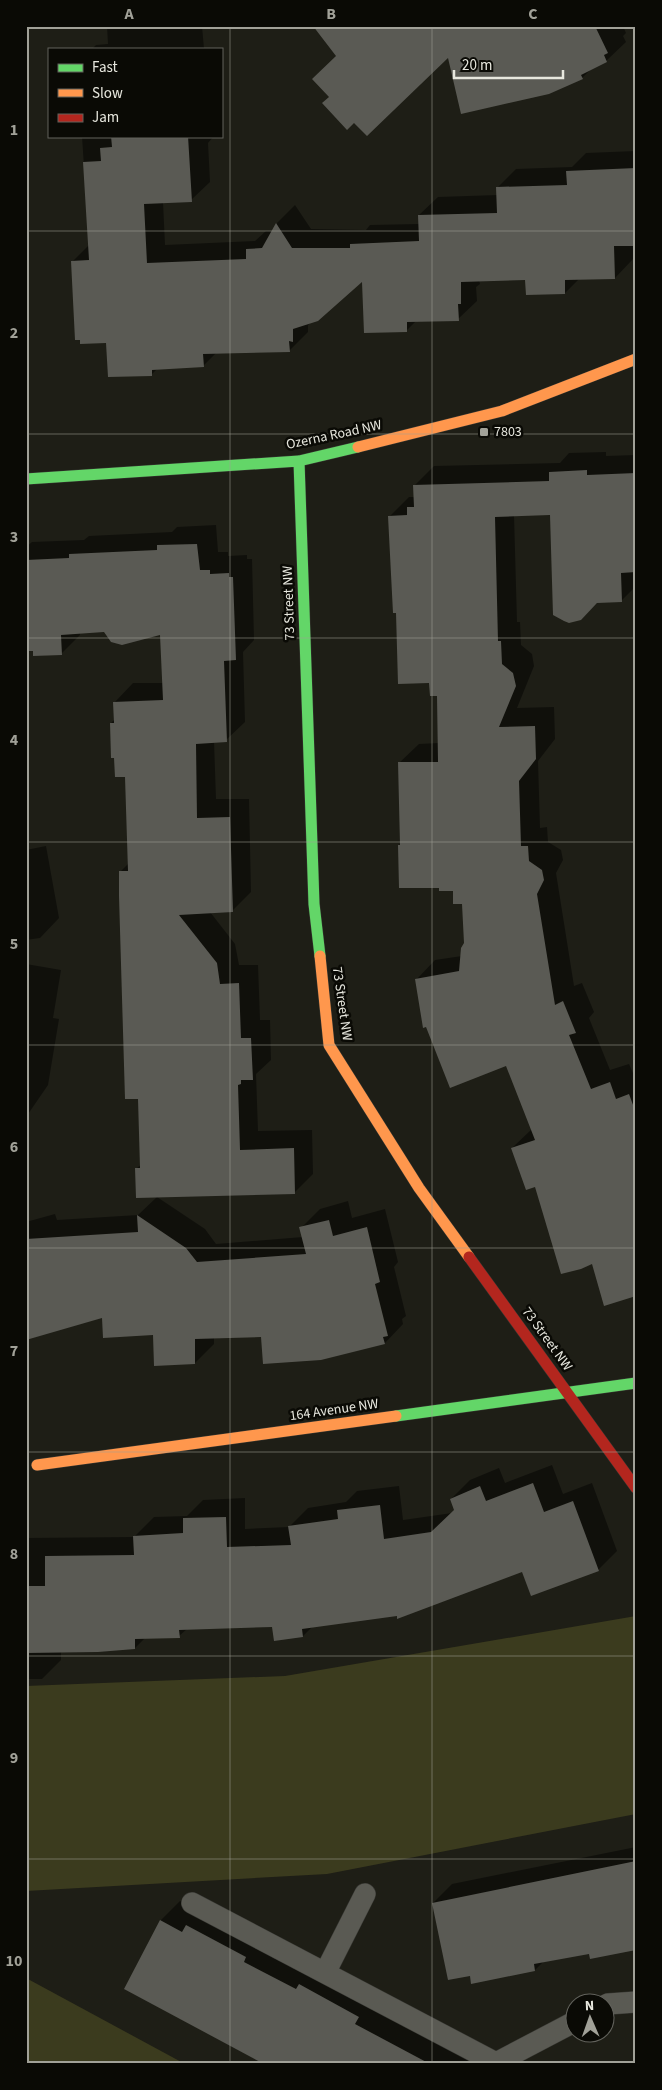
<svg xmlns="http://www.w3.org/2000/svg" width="662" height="2090" viewBox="0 0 662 2090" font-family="'Source Sans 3',sans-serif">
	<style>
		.green { fill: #3b3b1e }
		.shadow { fill: #0007 }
		.building { fill: #5a5a54 }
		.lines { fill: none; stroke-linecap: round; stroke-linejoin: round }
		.lane-casing { stroke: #383833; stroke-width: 22 }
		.fast-casing { stroke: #383833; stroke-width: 12 }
		.slow-casing { stroke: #383833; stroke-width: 12 }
		.jam-casing { stroke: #383833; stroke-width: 12 }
		.lane { stroke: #5a5a53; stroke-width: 21 }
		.fast { stroke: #63d668; stroke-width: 11 }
		.slow { stroke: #ff974d; stroke-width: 11 }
		.jam { stroke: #b3261e; stroke-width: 11 }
		.grid { fill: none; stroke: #a1a198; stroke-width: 1; stroke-opacity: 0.55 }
		.poi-dot { fill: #a1a198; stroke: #0a0a05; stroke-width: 2 }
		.labels { text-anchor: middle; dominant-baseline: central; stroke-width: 5; stroke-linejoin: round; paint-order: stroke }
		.poi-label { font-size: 14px; fill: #e7e7de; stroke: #0a0a05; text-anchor: start }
		.street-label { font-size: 14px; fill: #e7e7de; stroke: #0a0a05 }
		.neatline { fill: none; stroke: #a1a198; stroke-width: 2 }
		.grid-label { font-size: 16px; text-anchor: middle; font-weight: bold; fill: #a1a198 }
	</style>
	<rect width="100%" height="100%" fill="#1e1e16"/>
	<!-- green -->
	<path class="green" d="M636,1616v198l-309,60 -301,17v-205l259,-10z
		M26,1978l159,86h-159z"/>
	<!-- shadow -->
	<path class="shadow" d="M107,26h95l2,23h-112l4,-4 12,-1z
		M314,26h309l3,7 -3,3 3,6 -20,19 -14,7 -10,10 -133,-22 -118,41 6,-42z
		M82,136h132l-6,7 2,39 -19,18 -28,2 2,43 90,-4 11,-10h7l4,-8 18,-18 16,24 55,1 4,-5 49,-1v-9l19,-18 60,-2 -1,-7 19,-19 56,-2 14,-14 50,-2v93h-3v15l-18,19 -36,1 -14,14 -39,-14 -47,1 1,4 -4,3 1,14 -19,18 -42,2 -9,9 -44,-51 -52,43 -3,3v7l-19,19 -72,1 -14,14 -45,2 -7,7 -44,-34 -35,-79 17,-17z
		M606,452v4l30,-1v131l-15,15h-22l-16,16 -32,-103 -37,1 3,107h3l1,23 11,9 2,12 -17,42 37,-1 1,32 -17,22 2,67 7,-1 1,15 13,8 2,10 -7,13 18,113 8,-3 12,29 -5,6 21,52 19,-6 7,16v215l-43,-33 -57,-76 -24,-38 20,-19 -25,-65 -91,-84 19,-20 27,-4 3,-12 -1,-41 -10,-13 -14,-4 -41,-41 3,-2 -3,-80 20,-19 20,-1 -1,-48 -41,-84 -7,-95 19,-19h6v-12l19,-19 126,-3 9,-10z
		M216,525l2,27h10v4l19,-1v4h5l2,81 -11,12 2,70 -19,18 -12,1 2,58h33l2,93 -19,19 -22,1 25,32 4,21h19l2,55h10l1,40 -15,14 2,57 54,-1 1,44 -19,19 -157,-25 5,-4 -3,-66 -19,-226 9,-9 -2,-87 -16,-53 4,-4v-17l18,-19h30l-2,-49 -57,-3 -24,1v3l-19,19 -35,-4v-103l6,-5 52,-2 5,-4 83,-4 5,-5z
		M46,846l13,72 -19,20 -14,2v-90z
		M26,964l35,6 -8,48 6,1 -11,66 -22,32z
		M157,1197l48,32 11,15 87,-7 -2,-9 19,-19 28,-8 4,17 33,-9 13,53 -4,5 12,49 -4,3 1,5 -18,19 -123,-7 -48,2v6l-19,19 -41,-30 -50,-16 -78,22v-117l29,-8 2,6 81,-5z
		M552,1465l11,29 29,-11 25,68 -19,19h-76l-124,44 -85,12 -10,10 -30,-10 -86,3 -8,7 -34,2 -10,10 -74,3v9l-19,19h-16v-141l108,-1 20,-20 33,-1 16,-16 42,-2v31l44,-2 19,-19 38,-6 11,-11 42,-5 4,34 49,-7 3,-3 -4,-11 19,-19 29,-12 6,15z
		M636,1847v102l-46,4 -46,8 -9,9 -64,4 -38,-71 19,-19z
		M180,1901l20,11 287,152h-222l-140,-75 36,-69z"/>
	<!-- building -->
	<path class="building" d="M313,26h282l13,27 -4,2 3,7 -26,13 2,4 -34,15 -88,20 -13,-56 -81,78 -13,-13 -7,7 -25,-27 7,-6 -17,-18 24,-23z
		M111,136h77l4,66 -48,2 3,59 99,-4v-10l16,-1 14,-25 16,25h58v-4l69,-3 -1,-26 79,-2 -1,-26 71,-2 -1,-14 70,-3v78h-22l1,33 -50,1v14l-39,1 -1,-15 -64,2v22h-3l1,17 -52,1v10l-43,1 -2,-51 -44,39 -25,8v13l-4,-1 1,11 -87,2 1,13 -52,3v6l-44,1 -2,-34 -26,1v-4h-5l-4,-79 18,-1 -6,-98 18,-1 -1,-13 12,-1z
		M587,470v5l49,-2v99l-15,1 1,29 -25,1 -16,17 -12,3 -5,-2 -11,-6 -3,-100 -55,2 3,124h3l1,23 11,9 3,13 -17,41 36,-1 1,33 -17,22 2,65h7l1,15 13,9 2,10 -7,14 18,111 8,-4 13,32 -7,2 22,54 19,-7 6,17 13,-5 7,19v183l-32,10 -12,-42 -11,5 -20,5 -26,-87 -9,3 -15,-42 24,-8 -29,-74 -56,22 -24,-61 -3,1 -8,-49 44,-8 2,-23 3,-5 -2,-39h-9v-13h-14v-3h-40l-1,-43h2l-2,-83h40l-1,-66h-7l-1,-13 -31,1 -2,-71h-3l-5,-97 19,-1v-8h7l-1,-22 136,-4v-9z
		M197,544l3,26h10v4l19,-1v4h4l3,83 -12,1 3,81 -31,2 1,74 33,-1 3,95 -54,3 38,48 3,21 19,-1 2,55h10l2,42h-12v4l-3,1 2,65 54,-2 1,46 -159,4 -1,-30h5l-2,-69h-13l-6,-203v-25h9l-3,-94h-10l-1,-19h-3l-1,-35h4l-1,-21 50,-2 -3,-65 -38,10 -11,-3 -7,-10 -43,3 1,20 -29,1v-5h-7v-91l43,-2v-4l88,-4v-5z
		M137,1215l49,33 11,14 109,-8 -7,-27 30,-7 4,16 34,-9 13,55 -5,2 13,52 -5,1 2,7 -64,16 -58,4 -2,-27 -66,2v25l-41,2 -1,-31 -50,3 -1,-20 -76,22v-101l112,-7z
		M533,1483l11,29 29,-11 26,70 -68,25 -9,-24 -125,47v-3l-95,13 1,8 -29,4 -2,-14 -93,3 1,8 -45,1v10l-37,3 -72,1v-67h19v-30l89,-1 -1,-19 50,-3v-15l43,-1 1,30 64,-2 -3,-19 50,-7 -1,-9 43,-5 4,34 47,-7 23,-22 -4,-11 30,-13 6,15z
		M636,1861v89l-46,9 -1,-5 -55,10 1,7 -64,13 -1,-8 -22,4 -16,-77z
		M160,1920l22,12 4,-7 60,32 -2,5 52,27 3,-5 60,33 -4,7 75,40h-166l-140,-75z"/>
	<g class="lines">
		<!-- lane casing -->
		<g class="lane-casing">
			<path id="lane" d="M192,1903l306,161
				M325,1973l40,-79
				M604,2006l4,-2 28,-2
				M496,2063l78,-41"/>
		</g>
		<!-- fast casing -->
		<g class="fast-casing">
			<path id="fast" d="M299,461l15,443 6,52
				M26,479l273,-18 59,-14
				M396,1416l240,-33"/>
		</g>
		<!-- slow casing -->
		<g class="slow-casing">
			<path id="slow" d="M358,447l144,-36 134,-52
				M320,956l9,89 90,143 50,69
				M37,1465l359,-49"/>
		</g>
		<!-- jam casing -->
		<g class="jam-casing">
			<path id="jam" d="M469,1257l167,231"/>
		</g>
		<!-- lane -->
		<use href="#lane" class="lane"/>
		<!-- fast -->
		<use href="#fast" class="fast"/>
		<!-- slow -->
		<use href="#slow" class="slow"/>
		<!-- jam -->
		<use href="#jam" class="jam"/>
	</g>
	<!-- grid -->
	<path class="grid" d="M230,26v2038M432,26v2038M26,231h610M26,434h610M26,638h610M26,842h610M26,1045h610M26,1248h610M26,1452h610M26,1656h610M26,1859h610"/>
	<!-- markers -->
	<rect class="poi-dot" x="479" y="427" width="10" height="10" rx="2.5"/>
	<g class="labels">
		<!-- poi labels -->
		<g class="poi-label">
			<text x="494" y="432">7803</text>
		</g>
		<!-- street labels -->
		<g class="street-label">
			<text transform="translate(334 435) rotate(-12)">Ozerna Road NW</text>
			<text transform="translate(289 603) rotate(-92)">73 Street NW</text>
			<text transform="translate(342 1004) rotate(82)">73 Street NW</text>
			<text transform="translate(547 1339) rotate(54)">73 Street NW</text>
			<text transform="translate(334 1410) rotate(-8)">164 Avenue NW</text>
		</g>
	</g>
	<!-- border -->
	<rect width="662" height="2090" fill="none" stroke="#0a0a05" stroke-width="55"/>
	<!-- legend -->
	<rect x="48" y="48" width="175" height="90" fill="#0a0a05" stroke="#62625c"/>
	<rect x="58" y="64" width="25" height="8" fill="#63d668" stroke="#62625c"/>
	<text x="92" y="72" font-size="15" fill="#e7e7de">Fast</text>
	<rect x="58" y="89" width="25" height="8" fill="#ff974d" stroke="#62625c"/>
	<text x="92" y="98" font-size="15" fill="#e7e7de">Slow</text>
	<rect x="58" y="114" width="25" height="8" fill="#b3261e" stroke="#62625c"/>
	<text x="92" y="122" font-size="15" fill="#e7e7de">Jam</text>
	<!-- north arrow -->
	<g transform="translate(590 2018) rotate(358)"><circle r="24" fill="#0a0a05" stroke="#62625c"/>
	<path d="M0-4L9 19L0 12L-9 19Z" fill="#a1a198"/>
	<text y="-8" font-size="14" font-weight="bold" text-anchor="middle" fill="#e7e7de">N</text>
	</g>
	<!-- scale -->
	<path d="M454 70v8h109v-8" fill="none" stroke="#e7e7de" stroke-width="2.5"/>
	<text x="462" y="70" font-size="15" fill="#e7e7de" stroke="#0a0a05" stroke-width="4" paint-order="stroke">20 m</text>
	<rect x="28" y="28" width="606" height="2034" class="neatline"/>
	<g class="grid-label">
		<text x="129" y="19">A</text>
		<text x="331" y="19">B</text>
		<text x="533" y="19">C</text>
		<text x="14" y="135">1</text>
		<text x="14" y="338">2</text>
		<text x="14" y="542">3</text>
		<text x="14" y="745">4</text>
		<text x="14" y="949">5</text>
		<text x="14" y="1152">6</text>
		<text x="14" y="1356">7</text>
		<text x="14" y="1559">8</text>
		<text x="14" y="1763">9</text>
		<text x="14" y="1966">10</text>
	</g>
</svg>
